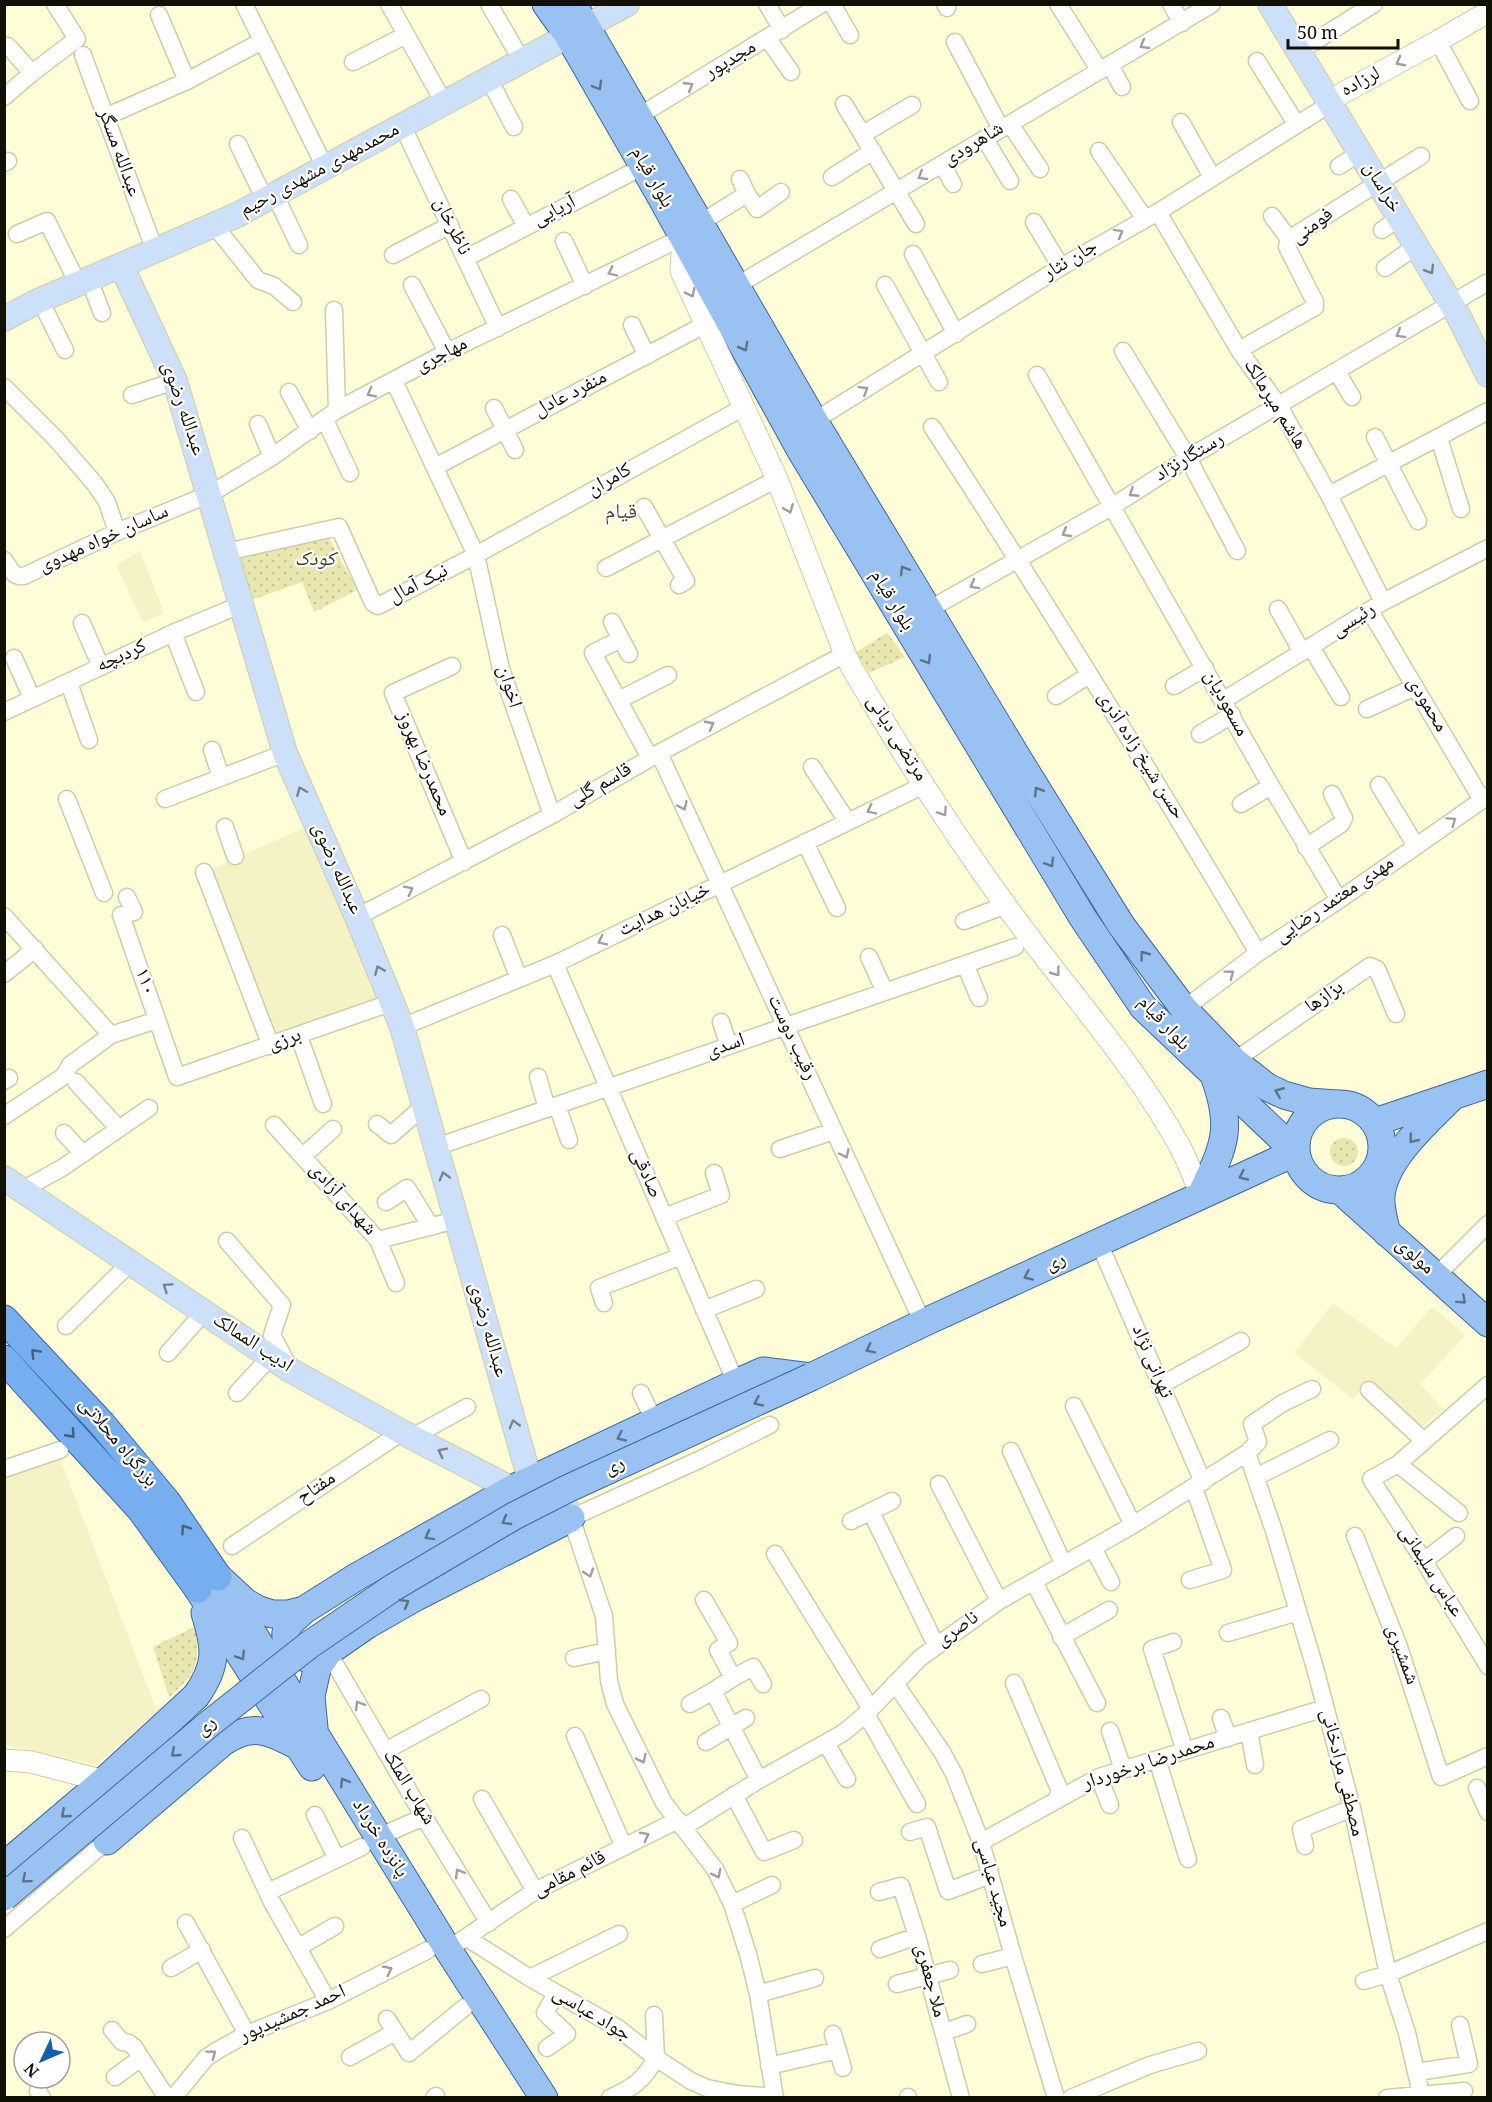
<svg xmlns="http://www.w3.org/2000/svg" width="1492" height="2102" viewBox="0 0 1492 2102" font-family="Georgia,'Noto Naskh Arabic',serif">
	<style>
		.built { fill: #f5f3c6 }
		.grass { fill: url(#grass-dots) }
		.lines { fill: none; stroke-linecap: round; stroke-linejoin: round }
		.minor-casing { stroke: #cecda9; stroke-width: 19 }
		.tertiary-casing { stroke: #cecda9; stroke-width: 23 }
		.secondary-casing { stroke: #cecda9; stroke-width: 26 }
		.primary-casing { stroke: #3d699a; stroke-width: 29 }
		.trunk-casing { stroke: #3d699a; stroke-width: 29 }
		.minor { stroke: #fff; stroke-width: 16 }
		.tertiary { stroke: #fff; stroke-width: 21 }
		.secondary { stroke: #cce0f9; stroke-width: 24 }
		.primary { stroke: #99c2f3; stroke-width: 27 }
		.trunk { stroke: #77aeef; stroke-width: 27 }
		.primary-bridge-casing { stroke: #3d699a; stroke-width: 29; stroke-linecap: butt }
		.primary-bridge { stroke: #99c2f3; stroke-width: 27 }
		.oneway { stroke: #a09f9b }
		.oneway2 { stroke: #5c7287 }
		.oneway3 { stroke: #78828b }
		.oneway4 { stroke: #445f7a }
		.labels { text-anchor: middle; dominant-baseline: central; stroke-width: 4.5; stroke-linejoin: round; paint-order: stroke }
		.street-label { font-size: 20px; fill: #111004; stroke: #fff }
		.park-label { font-size: 20px; font-style: italic; fill: #43411b; stroke: #fff }
		.neighbourhood-label { font-size: 21px; fill: #494728; stroke: #fff }
	</style>
	<defs>
		<pattern id="grass-dots" width="8" height="8" patternUnits="userSpaceOnUse" patternTransform="scale(1.5)"><rect width="8" height="8" fill="#e9e6af"/><path d="M2 2h.1M6 6h.1" fill="none" stroke="#c7c495" stroke-width="1.8" stroke-linecap="round"/></pattern>
	</defs>
	<rect width="100%" height="100%" fill="#fefdd8"/>
	<!-- built -->
	<path class="built" d="M140,551l24,62 -21,9 -27,-57z
		M308,826l79,174 -112,42 -63,-173z
		M1333,1303l63,45 36,-41 34,28 -46,49 24,26 -25,18 -48,-46 -18,17 -59,-46z
		M58,1453l99,258 -61,54 -91,-20 -1,-273z"/>
	<!-- grass -->
	<path class="grass" d="M327,534l30,56 -43,22 -12,-30 -50,18 -14,-43z
		M887,633l18,24 -36,16 -13,-21z
		M1330 1152a14 14 0 1 1 28 0a14 14 0 1 1-28 0Z
		M196,1626c3,38 3,45 -27,71l-16,-50z"/>
	<g class="lines">
		<!-- minor casing -->
		<g class="minor-casing">
			<path id="minor" d="M244,4l81,163
				M389,4l55,99
				M489,4l33,57
				M767,4l15,26
				M832,4l18,31
				M945,4l2,4
				M1058,4l42,67
				M1171,4l11,19
				M159,15l28,66
				M768,39l23,33
				M1438,41l32,60
				M955,42l46,87
				M8,46l24,27
				M1298,52l76,-48
				M83,55l72,196
				M1257,61l40,64
				M353,62l53,-27
				M1110,65l12,22
				M489,79l25,48
				M4,97l28,-24 45,-34 -22,-35
				M844,104l72,120
				M639,116l183,-112
				M105,117l82,-36 75,-40
				M1181,122l31,55
				M1010,124l30,45
				M403,127l95,201
				M863,134l49,-29
				M985,139l25,42
				M238,144l27,56
				M1099,151l46,68
				M4,163l4,-2
				M942,164l11,20
				M1339,166l21,-13
				M832,177l41,-26
				M740,179l7,15
				M275,195l24,50
				M511,199l15,27
				M1158,212l81,138 40,56 50,89 54,107
				M1272,216l17,23
				M1034,222l27,45
				M700,223l47,-29 10,15 24,-17
				M214,225l44,55 16,6 19,16
				M1382,230l17,-12
				M17,234l30,-13 31,63
				M564,241l21,45
				M913,254l43,80
				M393,255l57,-30
				M466,258l178,-92
				M1385,268l31,-22
				M89,279l13,34
				M412,285l35,67
				M885,285l54,97
				M736,286l476,-282
				M40,300l25,50
				M334,310l3,100
				M632,325l15,31
				M1239,350l76,-43v-5l-28,-55 2,-8 132,-83
				M1123,351l65,107 49,93
				M1337,372l15,25
				M1037,375l234,411 68,114
				M394,381l82,174 25,114 51,146
				M4,387l52,52 39,45 12,18 10,30
				M289,392l21,39
				M132,395l43,-14
				M494,408l21,42
				M325,420l25,53
				M814,421l247,-154 97,-55 172,-108
				M258,424l14,33
				M932,427c113,173 221,348 326,526
				M1375,437l43,84
				M1439,438l22,71
				M435,467l271,-143
				M1329,495l159,-84
				M644,507l42,74 -7,4
				M226,552l113,-25 34,76 5,3 98,-51 268,-148
				M4,560c6,8 9,18 20,16l93,-44 93,-38 62,-37 65,-47 110,-58 236,-115
				M606,568l171,-89
				M1278,609l24,43
				M928,610l185,-104 75,-48 300,-176
				M1370,611l112,189
				M612,622l17,32
				M82,623l19,44
				M173,633l23,59
				M621,639l-28,14 57,105
				M1311,647l30,50
				M14,658l18,40
				M452,666l-59,27 71,169
				M69,683l20,57
				M1174,686l31,-18
				M1056,696l33,-21
				M619,700l49,-25
				M1224,700l159,-98 105,-54
				M1367,709l48,-22
				M4,712l169,-79 67,-28
				M1200,734l32,-19
				M212,750l9,27
				M659,753l264,570
				M812,767l35,54
				M1379,785l37,61
				M67,799l37,94
				M165,799l120,-46
				M1241,804l30,-18
				M225,827l10,29
				M805,842l32,66
				M1306,847l35,-23 3,-6 -12,-24
				M204,872l67,174
				M127,897l7,15 -13,3 56,162 216,-75
				M4,916l107,119
				M357,917l195,-102 107,-62 186,-99
				M964,921l42,-16
				M502,935l17,44
				M869,957l16,35
				M555,964l181,419
				M965,964l14,34
				M4,974l31,-25
				M1184,1009l74,-56 81,-53 149,-104
				M721,1022l8,24
				M402,1027l153,-63 369,-179
				M299,1036l24,68
				M1234,1061l136,-95 7,3 19,45
				M538,1077l9,32
				M4,1081l5,-3
				M76,1082l43,47
				M557,1105l12,35
				M4,1116l60,-40 6,-11 41,-30 46,-15
				M377,1124l14,11 33,-29
				M274,1125l104,115 18,43
				M64,1133l19,21
				M436,1147l579,-200
				M780,1149l54,-18
				M303,1156l30,-27
				M22,1190l40,-22 87,-60
				M386,1202l21,-14 24,39
				M664,1217l57,-22 -7,-22
				M378,1240l78,-20
				M227,1241l55,64 -10,30 17,32
				M1099,1243l104,239
				M1436,1276l52,-52
				M604,1303l-5,-15 82,-32
				M704,1310l52,-21
				M66,1326l64,-63
				M168,1353l36,-41
				M1161,1385l80,-44
				M1488,1385l-90,79 -27,15 53,82 64,105
				M1369,1390l55,51
				M237,1393l33,-36
				M641,1393l13,28
				M1074,1406l59,119
				M770,1425l-69,34 -130,59 33,98 5,65 6,23 49,99 51,66 17,35 16,50 10,40 17,104
				M412,1437l55,-30
				M1011,1451l52,112
				M1247,1453l27,78 41,137 37,140 36,166 19,59 15,65
				M1398,1464l61,49
				M4,1469l56,-19
				M1256,1477l74,-37
				M939,1484l60,117
				M871,1512l65,133
				M851,1521l41,-20
				M1355,1536l43,108 43,133 47,-21
				M232,1546l170,-114
				M1093,1548l18,34
				M775,1554l96,155
				M1424,1561l32,-25
				M1190,1580l33,-10 -29,-82
				M1034,1582l63,121
				M704,1600l25,43 -11,7 15,28
				M1228,1633l70,-21
				M1061,1637l48,-27
				M1173,1642l-21,7 33,102
				M328,1652l96,165 65,106
				M574,1658l33,-7
				M895,1683l47,69 12,22 27,68 32,114 43,142
				M1014,1683l46,108 -3,7
				M690,1704l23,-13
				M866,1714l51,90
				M1221,1718l7,20
				M1110,1731l13,38
				M1249,1731l6,34
				M575,1736l49,111
				M706,1742l40,-24
				M826,1743l21,36
				M385,1751l96,-52
				M1157,1759l31,100
				M1099,1777l11,28
				M759,1780l-46,-89 20,-13 20,-11 10,17
				M1477,1788l11,24
				M734,1795l30,57 30,-12
				M482,1799l53,92
				M315,1815l22,44
				M684,1827l75,-47 84,-47 23,-19 54,-56 79,-57 134,-76 114,-72 11,-11 -6,-18 31,-21 29,-14
				M910,1832l17,-5 21,64 42,-16
				M378,1837l46,-20
				M242,1838l30,64 56,99
				M981,1842l118,-65 226,-69
				M1305,1846l-4,-17 51,-21
				M268,1892l94,-45
				M879,1892l22,-6 16,50 44,162
				M732,1904l40,-19
				M186,1923l61,111
				M4,1929l103,-88
				M467,1938l63,40 88,50 38,30 35,23 16,7 30,6 38,3
				M459,1942l76,-51 143,-71
				M299,1947l36,-21
				M880,1949l37,-13
				M982,1964l31,-8
				M171,1968l31,-18
				M530,1978l89,-44
				M1364,1981l24,-7 100,-43
				M897,1984l53,-14
				M758,1994l57,-16
				M654,2015l2,43
				M387,2019l22,34 56,-46
				M112,2030l10,12 7,1 5,4 33,51
				M944,2032l23,-8
				M833,2034l10,34
				M547,2048l20,-14 -22,-21 11,-19
				M350,2057l45,-25
				M769,2066l69,-16
				M1417,2072l52,-8 -9,-39
				M115,2077l26,-19
				M38,2091l4,7
				M908,2097v1
				M173,2098l33,-40 12,-8 29,-16 81,-33 100,-51
				M434,2098l2,-2
				M610,2098c24,-11 33,-17 46,-40
				M1071,2098l79,-33 48,-14
				M1387,2098l77,-7"/>
		</g>
		<!-- tertiary casing -->
		<g class="tertiary-casing">
			<path id="tertiary" d="M1328,101l110,-60 50,-29
				M683,237l-2,34 96,208 68,175 7,14c55,94 115,187 181,274 50,66 106,130 146,203 9,16 15,34 22,50
				M4,1760l27,2 73,19"/>
		</g>
		<!-- secondary casing -->
		<g class="secondary-casing">
			<path id="secondary" d="M1270,4l188,311 30,60
				M121,265l54,116 110,372 72,164 45,110 128,453 6,11 26,8 9,19
				M4,319l32,-17 201,-87 390,-211
				M4,1178l286,192 112,62 110,57"/>
		</g>
		<!-- primary casing -->
		<g class="primary-casing">
			<path id="primary" d="M546,4l22,31 92,160 141,256 282,467 60,89 153,145
				M573,4l241,417 206,341 101,163 63,84 50,52 33,26 17,8 25,7 27,2
				M1296 1147a43 43 0 1 1 86 0a43 43 0 1 1-86 0Z
				M1375,1122l113,-38
				M1341,1191l147,132
				M1201,1195c22,-47 33,-65 14,-117
				M1387,1233c-3,-12 -7,-25 -6,-37 3,-37 47,-75 72,-100
				M218,1577l27,25 12,7 15,5h16l16,-4 54,-34 154,-87 224,-106 27,-12 48,6 112,-54 373,-171
				M198,1589l114,178
				M228,1593l219,355 97,150
				M304,1610c-6,6 -17,13 -18,22 -2,17 18,31 32,25
				M314,1728l-3,-32 6,-27 11,-17 39,-27 49,-28 155,-79
				M107,1841l116,-99c31,-20 46,-11 77,5
				M4,1866l100,-85 92,-85c22,-31 20,-48 9,-83"/>
		</g>
		<!-- trunk casing -->
		<g class="trunk-casing">
			<path id="trunk" d="M4,1319l98,105 65,78 51,75
				M4,1359l137,151 57,79"/>
		</g>
		<!-- minor -->
		<use href="#minor" class="minor"/>
		<!-- tertiary -->
		<use href="#tertiary" class="tertiary"/>
		<!-- secondary -->
		<use href="#secondary" class="secondary"/>
		<!-- primary -->
		<use href="#primary" class="primary"/>
		<!-- trunk -->
		<use href="#trunk" class="trunk"/>
		<!-- primary-bridge casing -->
		<g class="primary-bridge-casing">
			<path id="primary-bridge" d="M4,1897l205,-173 63,-50 37,-29 85,-58 120,-71 53,-27 244,-112"/>
		</g>
		<!-- primary-bridge -->
		<use href="#primary-bridge" class="primary-bridge"/>
	</g>
	<!-- one-way arrows -->
	<defs><path id="oneway-chevron" d="M-2-3.5L2.5 0L-2 3.5" fill="none" stroke-width="1.6" stroke-linecap="round" stroke-linejoin="round" transform="scale(1.5)"/></defs>
	<g class="oneway">
		<use href="#oneway-chevron" transform="translate(1144 45) rotate(149)"/>
		<use href="#oneway-chevron" transform="translate(1400 62) rotate(152)"/>
		<use href="#oneway-chevron" transform="translate(689 86) rotate(-31)"/>
		<use href="#oneway-chevron" transform="translate(922 176) rotate(149)"/>
		<use href="#oneway-chevron" transform="translate(1119 233) rotate(-29)"/>
		<use href="#oneway-chevron" transform="translate(612 272) rotate(154)"/>
		<use href="#oneway-chevron" transform="translate(691 293) rotate(64)"/>
		<use href="#oneway-chevron" transform="translate(1400 334) rotate(149)"/>
		<use href="#oneway-chevron" transform="translate(864 390) rotate(-32)"/>
		<use href="#oneway-chevron" transform="translate(371 393) rotate(153)"/>
		<use href="#oneway-chevron" transform="translate(1133 493) rotate(147)"/>
		<use href="#oneway-chevron" transform="translate(789 509) rotate(68)"/>
		<use href="#oneway-chevron" transform="translate(1066 533) rotate(150)"/>
		<use href="#oneway-chevron" transform="translate(974 585) rotate(151)"/>
		<use href="#oneway-chevron" transform="translate(710 725) rotate(-28)"/>
		<use href="#oneway-chevron" transform="translate(683 806) rotate(65)"/>
		<use href="#oneway-chevron" transform="translate(871 810) rotate(154)"/>
		<use href="#oneway-chevron" transform="translate(943 812) rotate(56)"/>
		<use href="#oneway-chevron" transform="translate(1452 821) rotate(-35)"/>
		<use href="#oneway-chevron" transform="translate(409 890) rotate(-27)"/>
		<use href="#oneway-chevron" transform="translate(602 941) rotate(154)"/>
		<use href="#oneway-chevron" transform="translate(1056 972) rotate(53)"/>
		<use href="#oneway-chevron" transform="translate(1230 974) rotate(-37)"/>
		<use href="#oneway-chevron" transform="translate(845 1154) rotate(65)"/>
		<use href="#oneway-chevron" transform="translate(589 1573) rotate(72)"/>
		<use href="#oneway-chevron" transform="translate(359 1705) rotate(-120)"/>
		<use href="#oneway-chevron" transform="translate(642 1759) rotate(64)"/>
		<use href="#oneway-chevron" transform="translate(645 1836) rotate(-27)"/>
		<use href="#oneway-chevron" transform="translate(459 1873) rotate(-121)"/>
		<use href="#oneway-chevron" transform="translate(717 1874) rotate(63)"/>
		<use href="#oneway-chevron" transform="translate(388 1970) rotate(-27)"/>
		<use href="#oneway-chevron" transform="translate(212 2054) rotate(-37)"/>
	</g>
	<g class="oneway2">
		<use href="#oneway-chevron" transform="translate(598 86) rotate(60)"/>
		<use href="#oneway-chevron" transform="translate(744 347) rotate(61)"/>
		<use href="#oneway-chevron" transform="translate(904 570) rotate(-121)"/>
		<use href="#oneway-chevron" transform="translate(927 660) rotate(59)"/>
		<use href="#oneway-chevron" transform="translate(1038 791) rotate(-122)"/>
		<use href="#oneway-chevron" transform="translate(1050 863) rotate(59)"/>
		<use href="#oneway-chevron" transform="translate(1144 955) rotate(-127)"/>
		<use href="#oneway-chevron" transform="translate(1279 1092) rotate(-158)"/>
		<use href="#oneway-chevron" transform="translate(1413 1139) rotate(129)"/>
		<use href="#oneway-chevron" transform="translate(1243 1176) rotate(155)"/>
		<use href="#oneway-chevron" transform="translate(1028 1276) rotate(156)"/>
		<use href="#oneway-chevron" transform="translate(1462 1300) rotate(42)"/>
		<use href="#oneway-chevron" transform="translate(870 1349) rotate(154)"/>
		<use href="#oneway-chevron" transform="translate(758 1402) rotate(155)"/>
		<use href="#oneway-chevron" transform="translate(621 1437) rotate(155)"/>
		<use href="#oneway-chevron" transform="translate(506 1521) rotate(150)"/>
		<use href="#oneway-chevron" transform="translate(429 1536) rotate(151)"/>
		<use href="#oneway-chevron" transform="translate(405 1603) rotate(-30)"/>
		<use href="#oneway-chevron" transform="translate(241 1656) rotate(57)"/>
		<use href="#oneway-chevron" transform="translate(175 1753) rotate(139)"/>
		<use href="#oneway-chevron" transform="translate(344 1782) rotate(-122)"/>
		<use href="#oneway-chevron" transform="translate(65 1814) rotate(139)"/>
		<use href="#oneway-chevron" transform="translate(26 1879) rotate(140)"/>
	</g>
	<g class="oneway3">
		<use href="#oneway-chevron" transform="translate(1430 270) rotate(59)"/>
		<use href="#oneway-chevron" transform="translate(301 791) rotate(-113)"/>
		<use href="#oneway-chevron" transform="translate(379 970) rotate(-113)"/>
		<use href="#oneway-chevron" transform="translate(444 1176) rotate(-106)"/>
		<use href="#oneway-chevron" transform="translate(167 1287) rotate(-146)"/>
		<use href="#oneway-chevron" transform="translate(514 1424) rotate(-106)"/>
		<use href="#oneway-chevron" transform="translate(442 1452) rotate(-153)"/>
	</g>
	<g class="oneway4">
		<use href="#oneway-chevron" transform="translate(35 1353) rotate(-133)"/>
		<use href="#oneway-chevron" transform="translate(71 1434) rotate(48)"/>
		<use href="#oneway-chevron" transform="translate(185 1529) rotate(-125)"/>
	</g>
	<g class="labels">
		<!-- street labels -->
		<g class="street-label">
			<text transform="translate(731 61) rotate(-31)">مجدپور</text>
			<text transform="translate(1361 83) rotate(-28)">لرزاده</text>
			<text transform="translate(974 145) rotate(-31)">شاهرودی</text>
			<text transform="translate(118 153) rotate(70)">عبدالله مسگر</text>
			<text transform="translate(320 171) rotate(-28)">محمدمهدی مشهدی رحیم</text>
			<text transform="translate(651 178) rotate(60)">بلوار قیام</text>
			<text transform="translate(1381 188) rotate(59)">خراسان</text>
			<text transform="translate(555 212) rotate(-27)">آریایی</text>
			<text transform="translate(451 227) rotate(64)">ناظرخان</text>
			<text transform="translate(1313 227) rotate(-36)">فومنی</text>
			<text transform="translate(1071 261) rotate(-31)">جان نثار</text>
			<text transform="translate(442 356) rotate(-27)">مهاجری</text>
			<text transform="translate(571 395) rotate(-27)">منفرد عادل</text>
			<text transform="translate(1274 405) rotate(58)">هاشم میرمالک</text>
			<text transform="translate(182 409) rotate(71)">عبدالله رضوی</text>
			<text transform="translate(1190 458) rotate(-31)">رستگارنژاد</text>
			<text transform="translate(610 481) rotate(-29)">کامران</text>
			<text transform="translate(104 540) rotate(-24)">ساسان خواه مهدوی</text>
			<text transform="translate(419 585) rotate(-27)">نیک آمال</text>
			<text transform="translate(891 601) rotate(59)">بلوار قیام</text>
			<text transform="translate(1354 621) rotate(-32)">رئیسی</text>
			<text transform="translate(122 657) rotate(-25)">کردبچه</text>
			<text transform="translate(508 687) rotate(73)">اخوان</text>
			<text transform="translate(1225 704) rotate(61)">مسعودیان</text>
			<text transform="translate(1426 705) rotate(59)">محمودی</text>
			<text transform="translate(896 739) rotate(58)">مرتضی دیانی</text>
			<text transform="translate(1140 756) rotate(58)">حسن شیخ زاده آذری</text>
			<text transform="translate(423 764) rotate(67)">محمدرضا بهروز</text>
			<text transform="translate(601 786) rotate(-30)">قاسم گلی</text>
			<text transform="translate(336 869) rotate(66)">عبدالله رضوی</text>
			<text transform="translate(1335 901) rotate(-34)">مهدی معتمد رضایی</text>
			<text transform="translate(665 911) rotate(-26)">خیابان‌ هدایت</text>
			<text transform="translate(144 982) rotate(71)">۱۱۰</text>
			<text transform="translate(1325 998) rotate(-35)">بزازها</text>
			<text transform="translate(1163 1024) rotate(47)">بلوار قیام</text>
			<text transform="translate(791 1038) rotate(65)">رقیب دوست</text>
			<text transform="translate(285 1041) rotate(-19)">برزی</text>
			<text transform="translate(726 1047) rotate(-19)">اسدی</text>
			<text transform="translate(645 1174) rotate(67)">صادقی</text>
			<text transform="translate(342 1200) rotate(48)">شهدای آزادی</text>
			<text transform="translate(1414 1257) rotate(42)">مولوی</text>
			<text transform="translate(1056 1263) rotate(-24)">ری</text>
			<text transform="translate(487 1330) rotate(74)">عبدالله رضوی</text>
			<text transform="translate(252 1344) rotate(33)">ادیب الممالک</text>
			<text transform="translate(1151 1362) rotate(67)">تهرانی نژاد</text>
			<text transform="translate(117 1443) rotate(50)">بزرگراه محلاتی</text>
			<text transform="translate(615 1467) rotate(-25)">ری</text>
			<text transform="translate(317 1489) rotate(-34)">مفتاح</text>
			<text transform="translate(1430 1572) rotate(58)">عباس سلیمانی</text>
			<text transform="translate(958 1630) rotate(-35)">ناصری</text>
			<text transform="translate(1401 1655) rotate(70)">شمشیری</text>
			<text transform="translate(207 1727) rotate(-40)">ری</text>
			<text transform="translate(1149 1764) rotate(-18)">محمدرضا برخوردار</text>
			<text transform="translate(1341 1773) rotate(76)">مصطفی مرادخانی</text>
			<text transform="translate(408 1788) rotate(59)">شهاب الملک</text>
			<text transform="translate(379 1839) rotate(58)">پانزده خرداد</text>
			<text transform="translate(570 1875) rotate(-27)">قائم مقامی</text>
			<text transform="translate(992 1883) rotate(74)">مجید عباسی</text>
			<text transform="translate(929 1981) rotate(75)">ملا جعفری</text>
			<text transform="translate(293 2015) rotate(-24)">احمد جمشیدپور</text>
			<text transform="translate(591 2015) rotate(31)">جواد عباسی</text>
		</g>
		<!-- park labels -->
		<g class="park-label">
			<text x="315" y="561">کودک</text>
		</g>
		<!-- neighbourhood labels -->
		<g class="neighbourhood-label">
			<text x="621" y="513">قیام</text>
		</g>
	</g>
	<!-- border -->
	<rect width="1492" height="2102" fill="none" stroke="#111004" stroke-width="12"/>
	<!-- north arrow -->
	<g transform="translate(42 2060) rotate(226)"><circle r="28" fill="#ffffff" stroke="#a09f9b" stroke-width="1.5"/>
	<path d="M0-4.5L10 22L0 15L-10 22Z" fill="#135ead"/>
	<text y="-9" font-size="16" font-weight="bold" text-anchor="middle" fill="#111004">N</text>
	</g>
	<!-- scale -->
	<path d="M1288 39v9h110v-9" fill="none" stroke="#111004" stroke-width="3"/>
	<text x="1297" y="39" font-size="18" fill="#111004" stroke="#ffffff" stroke-width="4.5" paint-order="stroke">50 m</text>
</svg>
